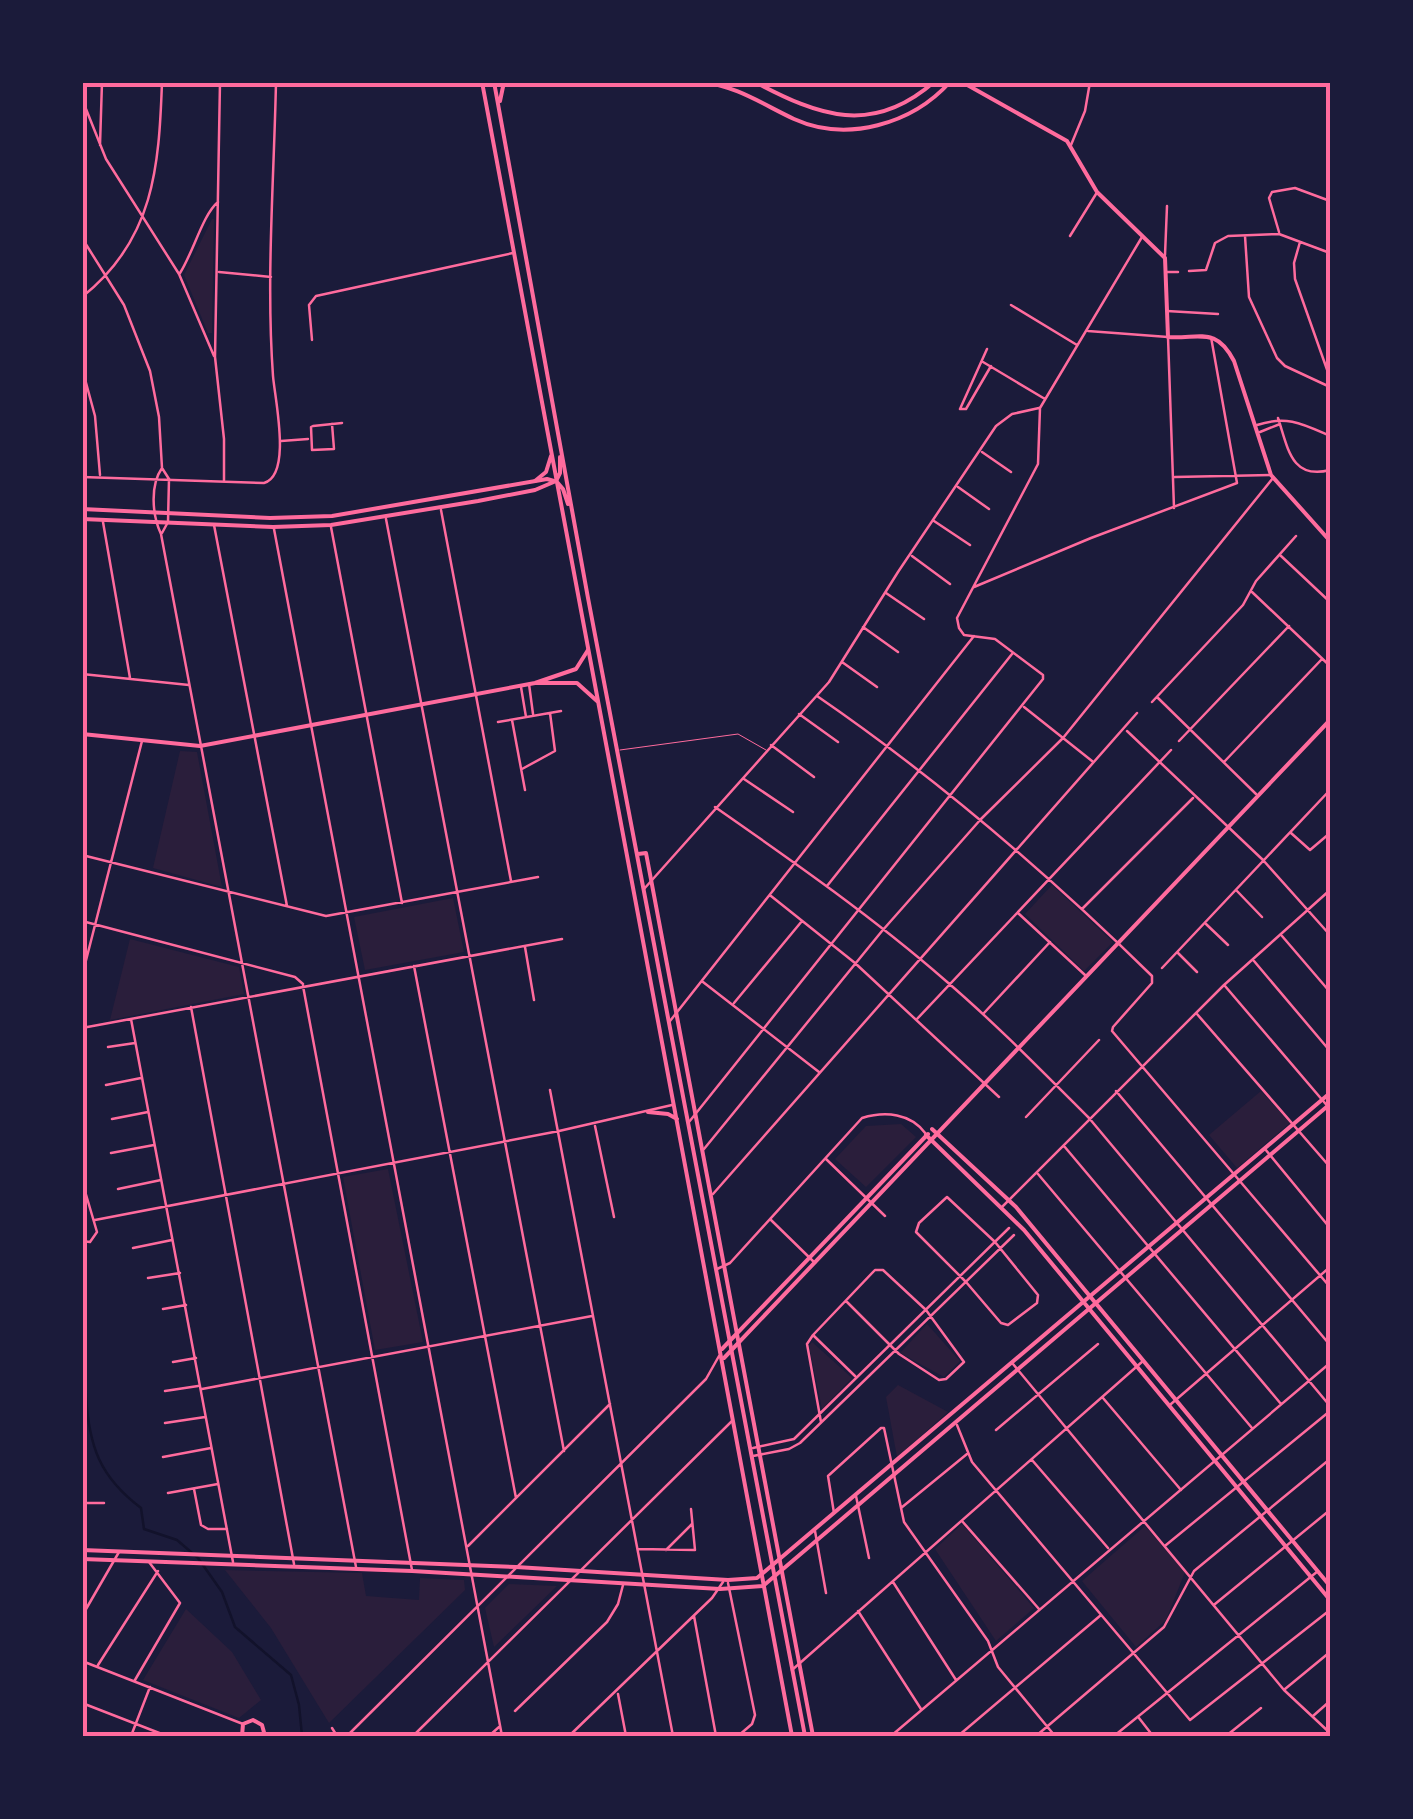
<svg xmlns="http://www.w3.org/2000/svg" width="1413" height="1819" viewBox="0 0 1413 1819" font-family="'Golos Text',sans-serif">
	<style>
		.green { fill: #2a1e3b }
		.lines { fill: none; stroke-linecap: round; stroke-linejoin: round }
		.stream { stroke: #12122b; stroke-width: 2.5 }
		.service { stroke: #ff6b9d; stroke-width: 1 }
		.minor { stroke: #ff6b9d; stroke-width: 2.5 }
		.tertiary { stroke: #ff6b9d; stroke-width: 4 }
		.secondary { stroke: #ff6b9d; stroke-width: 4 }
		.primary { stroke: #ff6b9d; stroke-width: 4 }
		.neatline { fill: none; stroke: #ff6b9d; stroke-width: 4 }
	</style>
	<rect width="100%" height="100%" fill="#1b1b3a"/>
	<!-- green -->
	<path class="green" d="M212,219h2l-2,114h-4l-24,-58z
		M180,751l17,1 25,135 -69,-19z
		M1052,885l61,57 -29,29 -59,-57z
		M453,898l11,54 -99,18 -11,-53z
		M130,939l109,28 5,27 -134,26z
		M1261,1091l29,32 -53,45 -28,-33z
		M901,1124l15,13 -50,50 -31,-28 31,-33z
		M388,1169l35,173 -48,8 -32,-173z
		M927,1324l33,37 -16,16 -44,-24z
		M812,1342l40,36 -30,31 -13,-63z
		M898,1385l50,27 -51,45 -11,-60z
		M962,1524l72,84 -38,33 -61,-92z
		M1145,1526l40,46 -19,48 -30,27 -54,-66z
		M225,1570l137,3 4,23 53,4 1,-22 44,2 1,10 -136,133 -58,-95z
		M509,1584l48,2 -63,61 -9,-39z
		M186,1609l46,43 29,48 -22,18 -96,-38z"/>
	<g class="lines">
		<!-- stream -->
		<path class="stream" d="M82,1355c5,14 3,27 4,41 3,51 14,81 55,112l3,21 33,11 21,18 24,34 13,35 56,48 8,30 3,31"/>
		<!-- service -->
		<path class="service" d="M620,750l118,-16 28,16"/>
		<!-- minor -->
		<path class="minor" d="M220,82l-5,275 9,82v41
			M82,99l24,60 73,115 35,82
			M100,145l2,-63
			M1071,145l14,-34 5,-29
			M1279,232l-10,-34 3,-6 23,-4 35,13
			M1070,236l26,-42
			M1245,236l4,61 28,61 8,8 45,21
			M82,238l42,67 26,66 9,46 3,51 7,11 -1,43 -6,11
			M1300,242l-6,21 1,16 35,99
			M1165,255l2,-49
			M1189,271l17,-1 9,-27 13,-7 51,-2 51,19
			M219,272l52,5
			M1167,272h11
			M180,273c13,-20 23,-59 38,-71
			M82,297c72,-57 77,-130 80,-215
			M1011,305l66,40
			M1167,311l51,3
			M1088,331l80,6 6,171
			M312,340l-3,-35 7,-9 197,-43
			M987,349l-27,60h6l25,-43
			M983,362l62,37
			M82,368l13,48 5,59
			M1278,418c10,30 13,62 52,52
			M332,424l2,25 -22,1 -1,-23 2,-1 29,-3
			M1257,425c30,-10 46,-1 73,11
			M1260,432l20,-8
			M281,441l27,-2
			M982,452l29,20
			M162,468c-12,17 -10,47 -1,66l195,1033
			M82,477l182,6c28,-8 11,-83 9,-107 -7,-97 1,-196 3,-294
			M1175,477l96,-2
			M958,487l31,22
			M441,510l70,371
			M386,519l178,932
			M934,521l36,24
			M103,522l27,156
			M214,525l73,381
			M331,527l71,376
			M274,529l228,1207
			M1280,555l50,47
			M912,556l38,28
			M974,587l117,-49 146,-55 -26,-146
			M1252,592l78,74
			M886,593l38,26
			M863,627l35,25
			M842,662l35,25
			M82,674l107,11
			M529,684l4,30
			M521,687l5,30
			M817,696c121,83 230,177 335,280v7l-39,44 -1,4 218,256
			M1158,698l98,96
			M1152,702l91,-97 13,-24 40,-45
			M1024,707l68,54
			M799,714l39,28
			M512,720l13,70
			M498,722l63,-11
			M1127,731l136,129 67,75
			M1179,741l110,-115
			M771,745l43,32
			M1224,762l98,-103
			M522,769l33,-18 -5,-38
			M744,779l49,33
			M715,807c79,55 159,111 231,174 50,43 97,91 143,137l241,288
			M1291,833l19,17 20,-17
			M82,855l244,61 212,-39
			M827,886l185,-232
			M644,889l185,-207 69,-110 98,-146 16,-12 27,-6
			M1237,891l25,26
			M771,896l84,67 144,134
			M1082,909l111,-111
			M1018,913l67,62
			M82,921l213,56 8,7
			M1206,924l22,21
			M1282,936l48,56
			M525,947l9,53
			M1178,953l19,19
			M1254,961l76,90
			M414,966l102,532
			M1162,968l168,-178
			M82,976l60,-235
			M703,982l116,90
			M303,986l109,584
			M1225,986l105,123
			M734,1003l68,-82
			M191,1007l103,557
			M984,1013l66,-71
			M1197,1014l133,153
			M131,1019l102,543
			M917,1019l254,-269
			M670,1021l304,-385
			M82,1028l480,-89
			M108,1047l27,-4
			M106,1085l35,-7
			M550,1090l123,646
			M1116,1091l214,254
			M1026,1117l73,-77
			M112,1119l36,-7
			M689,1122l354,-443v-4l-48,-36 -31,-4 -5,-7 -2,-10 81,-154 2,-56 102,-171
			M595,1126l19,91
			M1064,1146l217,258
			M704,1149l178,-218 99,-112 82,-81 210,-260
			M1265,1149l65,79
			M111,1153l43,-8
			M826,1159l59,57
			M1038,1174l214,254
			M82,1181l15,51 -7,10 -8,-1
			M118,1189l43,-9
			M713,1194l424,-481
			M947,1197l48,45 43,53 -1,8 -29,22 -7,-2 -35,-41 -50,-50 3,-9z
			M1002,1207l222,-222 106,-95
			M95,1220l464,-89 113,-26
			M771,1220l44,43
			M133,1248l39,-8
			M717,1269l13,-6 132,-145c23,-7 49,-5 64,16
			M148,1278l32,-5
			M163,1309l23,-4
			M814,1336l41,40
			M173,1362l23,-4
			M1013,1364l271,326 46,43
			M202,1389l390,-73
			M165,1391l33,-5
			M1103,1398l78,92
			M1171,1404l159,-137
			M821,1422l-14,-78 6,-9 62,-65h8l43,40 38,52 -18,17 -7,1 -40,-26 -53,-53
			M165,1423l40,-6
			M957,1425l15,37 218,258 140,-110
			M996,1430l102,-86
			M753,1448l41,-9 215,-211
			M753,1456l36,-7 11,-6 214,-208
			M163,1457l48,-9
			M1032,1460l76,88
			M194,1489l7,36 7,4h19
			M168,1493l50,-9
			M856,1496l13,62
			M82,1503h22
			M901,1508l66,-54
			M834,1513l-6,-37 53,-48h3l20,94 84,119 10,26 57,69
			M962,1521l77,88
			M815,1531l11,62
			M1166,1545l164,-134
			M468,1546l142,-142
			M638,1549l57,1 -4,-41
			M666,1550l26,-26
			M893,1582l63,98
			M728,1583l27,132 -3,9 -14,12
			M1215,1604l115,-94
			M858,1611l63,98
			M82,1616l37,-64
			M694,1616l22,120
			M82,1661l161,63
			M98,1665l60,-94
			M792,1670l351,-309
			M135,1680l45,-77 -31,-41
			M1285,1689l45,-37
			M618,1694l8,42
			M82,1703l85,33
			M515,1711l92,-89 11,-18 5,-19
			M1313,1716l17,-15
			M1139,1718l14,18
			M332,1728l5,8
			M131,1736l19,-49
			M347,1736l359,-357 13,-23
			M413,1736l319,-315
			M489,1736l10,-9
			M569,1736l143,-138 11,-16
			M891,1736l439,-373
			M958,1736l143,-121
			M1036,1736l128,-109 30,-56 136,-112
			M1114,1736l204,-165
			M1226,1736l35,-28
			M1287,1736l2,-1"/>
		<!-- tertiary -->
		<path class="tertiary" d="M962,82l105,59 30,51 68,66 3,79c32,2 48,-11 66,24l37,114 59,66
			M535,683h42l20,18
			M82,734l118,12 335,-63 41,-14 12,-19
			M932,1129l84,78 314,379
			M926,1135l98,95 306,370
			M722,1349l206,-215
			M724,1358l606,-638
			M82,1550l434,17 212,13 29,-2 573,-485
			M82,1559l330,12 308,18 43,-3 567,-482
			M242,1736l1,-12 10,-4 9,5 3,11"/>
		<!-- secondary -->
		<path class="secondary" d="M82,509l188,9 62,-2 215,-37 7,2
			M82,519l191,8 58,-2 147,-24 57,-11 21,-9"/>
		<!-- primary -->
		<path class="primary" d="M482,82l310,1654
			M494,82l94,516 217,1138
			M701,82c36,4 61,22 93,37 53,24 118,5 156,-37
			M755,82c64,34 117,54 179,0
			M500,101l4,-19
			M535,481l11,-9 5,-16
			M556,481l4,-8v-16
			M557,482l6,7 5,15
			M638,854l8,-1 167,883
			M648,1112l20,2 9,5"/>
	</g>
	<!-- border -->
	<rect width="1413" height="1819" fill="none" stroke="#1b1b3a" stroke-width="170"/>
	<rect x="85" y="85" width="1243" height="1649" class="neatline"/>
</svg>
